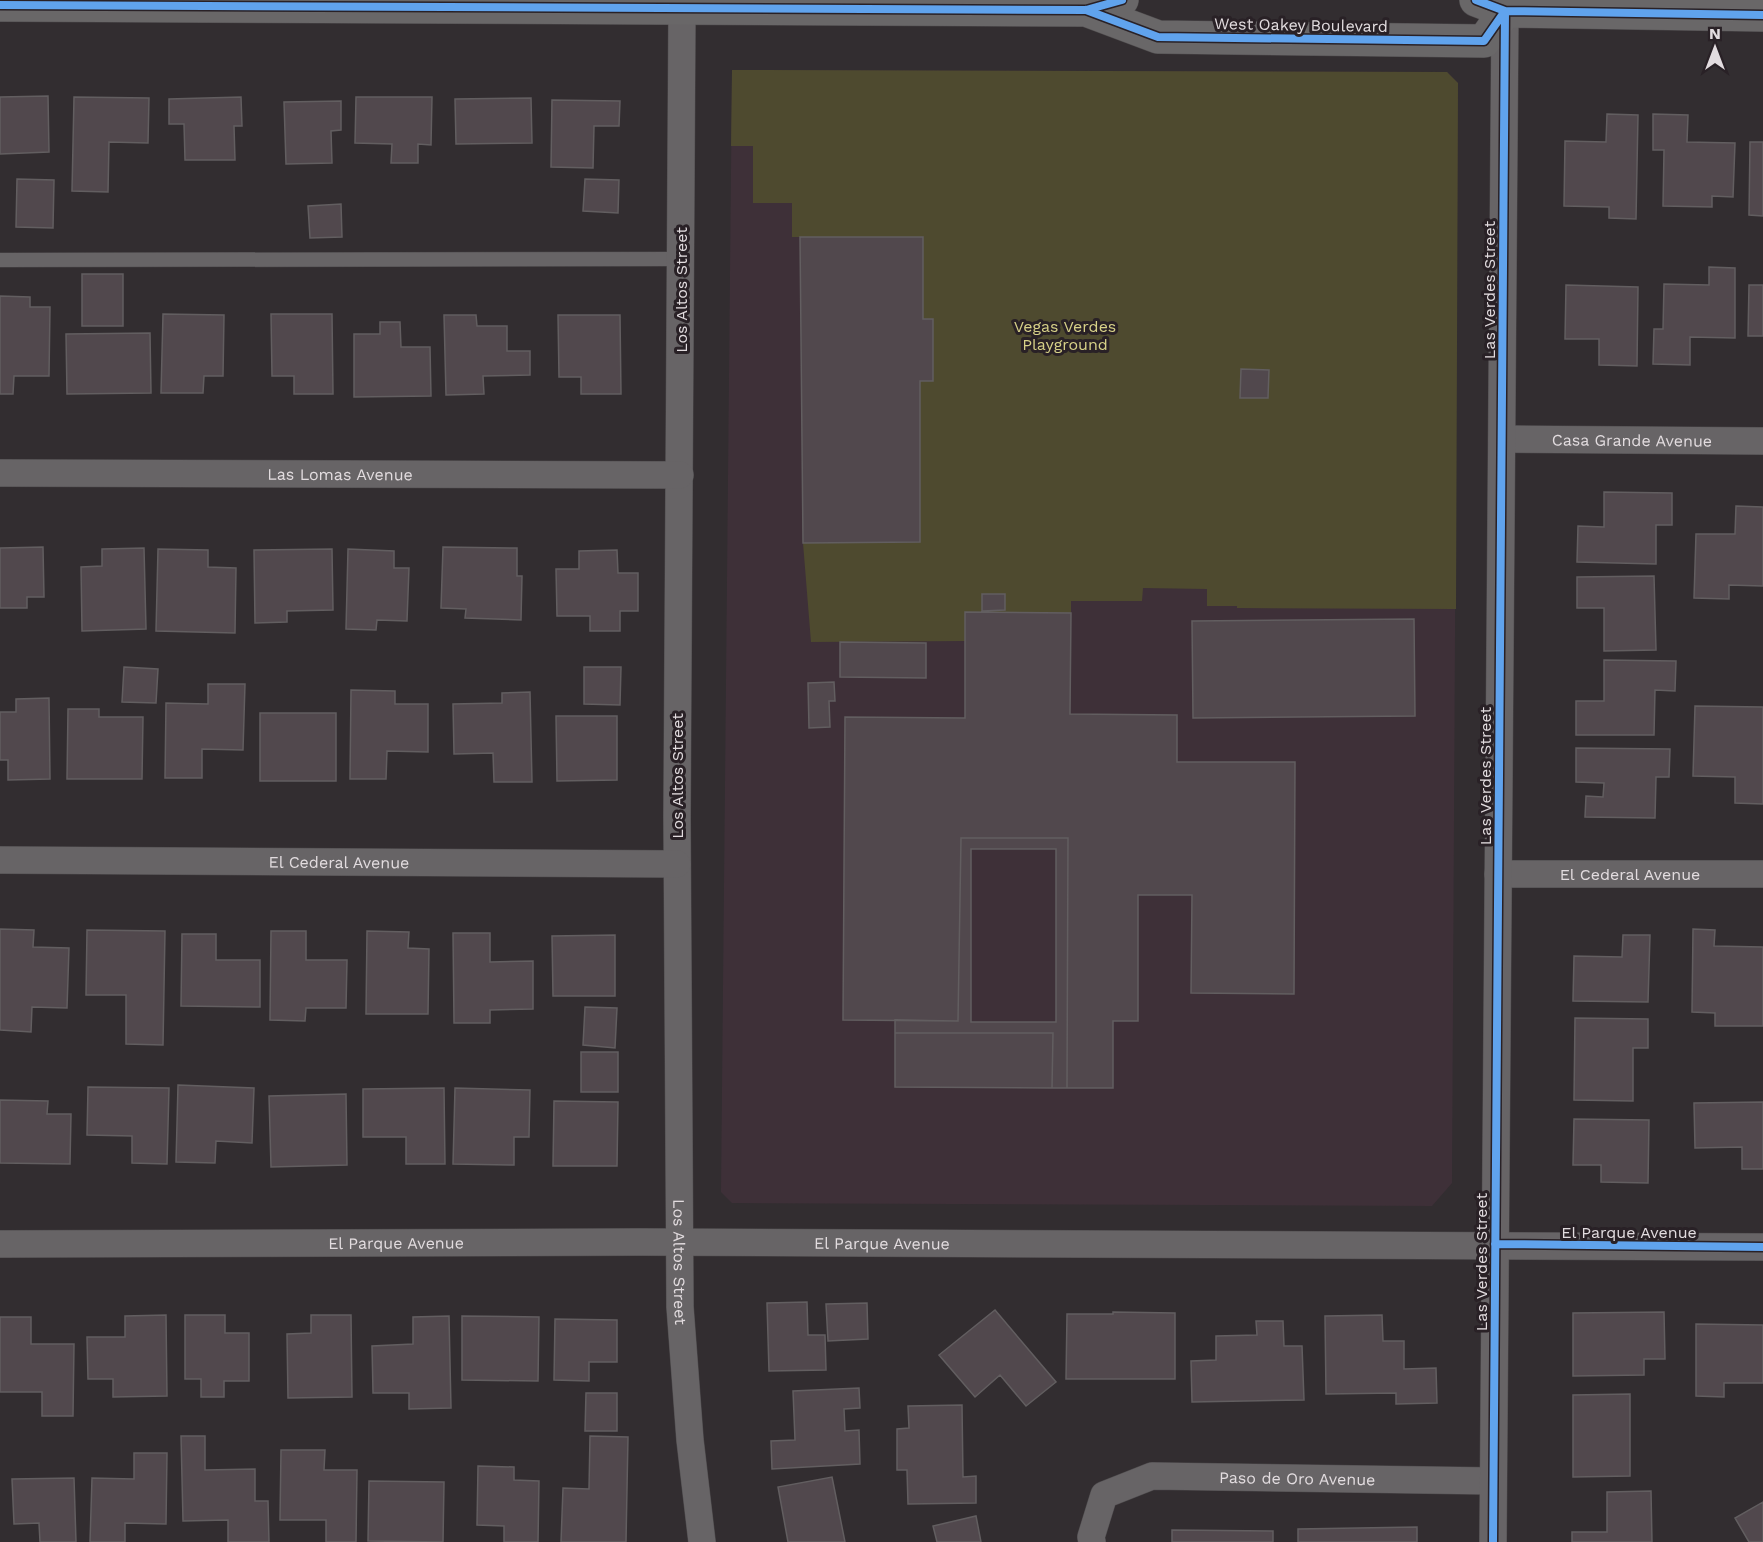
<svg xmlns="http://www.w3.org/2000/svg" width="1763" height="1542" viewBox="0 0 1763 1542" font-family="'Work Sans',sans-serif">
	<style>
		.built { fill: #3e3038 }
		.green { fill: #4e4a2f }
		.building { fill: #51484d; stroke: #625e60; stroke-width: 1.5; fill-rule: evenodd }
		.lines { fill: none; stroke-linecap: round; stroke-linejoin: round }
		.lane-casing { stroke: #4d4a4c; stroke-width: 15 }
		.street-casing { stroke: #4d4a4c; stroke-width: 28 }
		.secondary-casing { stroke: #4d4a4c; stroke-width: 34 }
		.lane { stroke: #676466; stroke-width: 14 }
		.street { stroke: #676466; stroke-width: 27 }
		.secondary { stroke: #696768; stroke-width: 33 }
		.cycleway-casing { stroke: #292126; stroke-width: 11 }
		.cycleway { stroke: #60a3ed; stroke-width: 8 }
		.labels { text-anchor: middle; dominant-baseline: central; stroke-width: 6; stroke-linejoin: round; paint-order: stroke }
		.street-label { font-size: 16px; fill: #e2dcdf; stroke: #292126 }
		.park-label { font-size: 16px; fill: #d7d188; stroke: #292126 }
	</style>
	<rect width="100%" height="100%" fill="#322d30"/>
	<!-- built -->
	<path class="built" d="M732,70l715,2 11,11 -6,1100 -20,23 -700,-3 -11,-11z"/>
	<!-- green -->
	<path class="green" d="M732,70l715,2 11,11 -2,526 -219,-1v-2h-30v-17l-64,-1 -1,13h-71v12l-105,-1 -1,29 -154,1 -8,-99 -3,-306h-8v-34h-39v-57h-22z"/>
	<!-- building -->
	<path class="building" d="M48,96l1,56 -49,2v-57z
		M74,97l75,1 -1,45 -39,-1 -1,50 -36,-1z
		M241,97l1,29h-8l1,34h-50l-1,-36h-15v-25z
		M356,97h76l-1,48 -13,-1v19h-27l1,-19 -37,-1z
		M531,98l1,45 -76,1 -1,-45z
		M552,100l68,1 -1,25h-25l-1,42 -42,-1z
		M341,101v29l-10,1 1,32 -46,1 -2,-62z
		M1607,114l31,1 -2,104 -27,-1v-11l-45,-1 1,-65 41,1z
		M1653,114l35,1 -1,27 48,1 -2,54 -21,-1v11l-49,-1 1,-56h-11z
		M1750,142h13v74l-14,-1z
		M17,179l37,1 -1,48 -37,-1z
		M585,179l34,1 -1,33 -35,-2z
		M341,204l1,33 -32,1 -2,-32z
		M800,237h123v82h10v62h-13v161l-117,1z
		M1709,267l26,1v70l-45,-1v28l-37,-1 1,-35h9l1,-45 45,1z
		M82,274h41v52h-41z
		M1566,285l72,2 -1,79 -38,-1v-26h-34z
		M1749,285h14v51h-15z
		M0,296l30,1v10h20l-1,69h-35l-1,18h-13z
		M163,314l61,1 -1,61h-19l-1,17h-42z
		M271,314h61l1,80h-39v-18h-22z
		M444,315h32l1,11h30v25h23v24l-47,1 1,18 -38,1z
		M558,315h62l1,79h-40v-17h-22z
		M380,322h20l1,25h29l1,49 -77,1v-63h26z
		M150,333l1,60 -84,1 -1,-60z
		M1241,369l28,1 -1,28h-28z
		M1604,492l68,1v32h-16v39l-79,-2 1,-36 26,1z
		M1736,506l27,1v79l-34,-1v14l-35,-1 2,-64h39z
		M43,547l1,50h-17v11h-27v-60z
		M443,547l74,1v28h5l-1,44 -56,-2 1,-9 -25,-1z
		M144,548l2,81 -64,2 -1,-64 21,-1v-17z
		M158,549l50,1v17l28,1 -1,65 -79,-2z
		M332,549l1,61 -46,1v11l-32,1 -1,-73z
		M348,549l46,2v17h15l-2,53 -30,-1 -1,10 -30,-1z
		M617,550l1,23h20v38h-18v20h-30v-15h-33l-1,-47h23v-18z
		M1654,576l2,74 -52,1v-43h-27v-31z
		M982,594h23v16l-23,1z
		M965,612l106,1 -1,101 107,1v47h118l-1,232 -103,-1 1,-98h-54v126h-25v67h-46l1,-250h-107l-3,183 -115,-1 2,-303 120,1z
		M1414,619l1,97 -222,2 -1,-97z
		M840,642l86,1v35l-86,-1z
		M1604,660l72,1 -1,30 -20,-1 -1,45h-78v-34h28z
		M124,667l34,2 -2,34 -34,-1z
		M584,667h37l-1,38 -36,-1z
		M834,682l1,19h-6l1,26 -21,1 -1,-45z
		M208,684h37l-2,66 -41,-1v29h-37l1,-75 42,1z
		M351,690l44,1v13h33v48l-41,-1 -1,28h-36z
		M530,692l2,90h-38l-1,-29 -39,1 -1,-50 49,-1v-10z
		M49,698l1,81 -42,1v-20h-8v-48h16v-13z
		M1695,706l68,1v97l-28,-1v-26l-42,-1z
		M68,709h31v8h44l-1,62h-75z
		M260,713h76v68h-76z
		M556,716h61v64l-60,1z
		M1576,748l94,1 -1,28h-13l-1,41 -70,-1 1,-21 17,1 1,-14 -28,-1z
		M961,838h107l-1,250h-15l1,-55h-158v-13l63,1zM971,849h85v173h-85z
		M0,929l34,1 -1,17 36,1 -2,60 -35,-1 -1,25 -31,-2z
		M1693,929l22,1 -1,16 49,1v79h-48v-13l-23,-1z
		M87,930l78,1 -2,114 -37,-1v-49h-40z
		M271,931h35v29h41l-1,48h-40l-1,13 -35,-1z
		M367,931l42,1 -1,16 21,1 -1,65h-62z
		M453,933h37v29l43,-1v48l-43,1v13h-36z
		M182,934h34v26h44v47l-79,-1z
		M615,935v61h-62l-1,-60z
		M1623,935h27l-2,67 -75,-1 1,-45 48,1z
		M585,1007l32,1 -2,40 -32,-3z
		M1575,1018l73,1v29h-15v53l-59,-1z
		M895,1033h158l-1,55 -157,-1z
		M581,1052h37v40h-37z
		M178,1085l76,3 -2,55 -36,-2 -1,22 -39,-1z
		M88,1087l81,1 -2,76 -35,-1v-27l-45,-1z
		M444,1088l1,76h-39v-27h-43v-48z
		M455,1088l75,2 -1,47h-15v28l-61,-1z
		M346,1094l1,71 -76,2 -2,-71z
		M0,1100l48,1 -1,13h24l-1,50 -70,-1z
		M554,1101l64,1 -1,64h-64z
		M1763,1102v67h-21v-22l-47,1 -1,-45z
		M1574,1119l75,1 -1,63 -47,-1v-17h-28z
		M807,1302l1,33h17l1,35 -57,1 -2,-68z
		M867,1303l1,36 -40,2 -2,-37z
		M995,1310l61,72 -30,24 -26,-31 -25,22 -36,-42z
		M1113,1312l62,1v66h-109l1,-65h46z
		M1664,1312l1,47h-21v16l-71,1v-63z
		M166,1315l1,81 -54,1v-18h-25l-1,-42h38v-21z
		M185,1315h40v18h24v48h-25v16h-23v-18h-16z
		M311,1315h40l1,82 -64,1 -1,-64 24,-1z
		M1382,1315l1,26h21v28l32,-1 1,35 -41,1v-11l-70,1 -1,-78z
		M449,1316l2,92 -42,1v-16h-36l-1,-47 41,-2v-27z
		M462,1316l77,1 -1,64 -76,-1z
		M0,1317h31v27h43l-1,72h-31v-24h-42z
		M555,1319l62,1v42h-28v19l-35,-1z
		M1256,1321h27l1,25h18l2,54 -112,2 -1,-41 25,-1v-24l41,-1z
		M1696,1324l67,1v58h-39v14l-28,-1z
		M859,1388l1,20 -16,1 1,22 14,-1 1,34 -88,5 -1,-28 24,-1 -2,-49z
		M586,1393h31v38h-32z
		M1630,1394v82l-57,1v-82z
		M962,1405l1,72 13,-1v27l-68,1 -1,-34h-10v-41l12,-1 -1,-22z
		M181,1436h24v34l50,-1v32h13l1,41h-41v-22l-45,1z
		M590,1436l38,1 -2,105h-65l2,-54 26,1z
		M281,1450h44l-1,20h33l-1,72h-30v-22h-46z
		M134,1453h33l-1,71 -41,-1v19h-35l2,-64 42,1z
		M478,1466l36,1v13l25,1 -1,61h-34v-16l-27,-1z
		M832,1477l13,65h-57l-10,-55z
		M74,1478l2,64h-36l-1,-19 -25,1 -2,-45z
		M369,1481l75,1 -1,60 -75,-1z
		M1651,1491l1,51h-80v-10h35v-40z
		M1763,1502v40h-14l-14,-24z
		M976,1516l5,26h-44l-4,-16z
		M1417,1527v15h-119v-13z
		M1172,1530l101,1v11h-101z"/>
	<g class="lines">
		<!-- lane casing -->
		<g class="lane-casing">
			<path id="lane" d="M0,260l681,-1"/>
		</g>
		<!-- street casing -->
		<g class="street-casing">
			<g id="street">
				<path id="s1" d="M682,8l-5,809 3,490 10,133 12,102"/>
				<path id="s2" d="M1502,439l261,2"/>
				<path id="s3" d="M0,473l680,2"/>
				<path id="s4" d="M0,860l677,4"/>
				<path id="s5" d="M1498,874h265"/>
				<path id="s6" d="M0,1244l639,-2 1124,5"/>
				<path id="s7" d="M1092,1542l-1,-5 13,-42 48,-19 341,5"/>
				<path d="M1493,1542l12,-1531"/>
			</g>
		</g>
		<!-- secondary casing -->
		<g class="secondary-casing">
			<path id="secondary" d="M1476,0l29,11 258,4
				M0,5l1086,5 36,-10
				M1086,10l72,27 326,4 21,-30"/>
		</g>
		<!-- lane -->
		<use href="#lane" class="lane"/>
		<!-- street -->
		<use href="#street" class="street"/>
		<!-- secondary -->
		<use href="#secondary" class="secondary"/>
		<!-- cycleway casing -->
		<g class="cycleway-casing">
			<path id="cycleway" d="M1476,0l29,11 258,4
				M0,5l1086,5 36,-10
				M1086,10l72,27 326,4 21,-30
				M1495,1244l268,3
				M1493,1542l12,-1531"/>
		</g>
		<!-- cycleway -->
		<use href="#cycleway" class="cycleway"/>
	</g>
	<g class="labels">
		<!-- street labels -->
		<g class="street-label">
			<text transform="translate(1301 25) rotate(1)">West Oakey Boulevard</text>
			<text transform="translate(681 290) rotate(-90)">Los Altos Street</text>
			<text transform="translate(1489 290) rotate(-90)">Las Verdes Street</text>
			<text stroke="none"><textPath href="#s2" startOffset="130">Casa Grande Avenue</textPath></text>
			<text stroke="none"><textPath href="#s3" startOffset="340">Las Lomas Avenue</textPath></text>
			<text transform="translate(677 776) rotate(-90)">Los Altos Street</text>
			<text transform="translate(1485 776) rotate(-90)">Las Verdes Street</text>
			<text stroke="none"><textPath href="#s4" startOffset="339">El Cederal Avenue</textPath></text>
			<text stroke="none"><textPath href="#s5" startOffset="132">El Cederal Avenue</textPath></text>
			<text x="1629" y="1232">El Parque Avenue</text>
			<text stroke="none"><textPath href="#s6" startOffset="396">El Parque Avenue</textPath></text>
			<text stroke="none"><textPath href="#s6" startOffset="882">El Parque Avenue</textPath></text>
			<text stroke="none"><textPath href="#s1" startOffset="1254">Los Altos Street</textPath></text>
			<text transform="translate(1481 1262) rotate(-90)">Las Verdes Street</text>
			<text stroke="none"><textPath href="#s7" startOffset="246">Paso de Oro Avenue</textPath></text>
		</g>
		<!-- park labels -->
		<g class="park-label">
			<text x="1065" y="326">Vegas Verdes<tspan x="1065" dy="18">Playground</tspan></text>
		</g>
	</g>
	<!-- north arrow -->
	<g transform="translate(1715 48)" stroke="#292126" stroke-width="4.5" paint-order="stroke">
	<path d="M0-4.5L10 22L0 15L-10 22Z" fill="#e2dcdf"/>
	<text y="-9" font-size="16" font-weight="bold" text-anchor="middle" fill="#e2dcdf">N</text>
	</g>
</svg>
